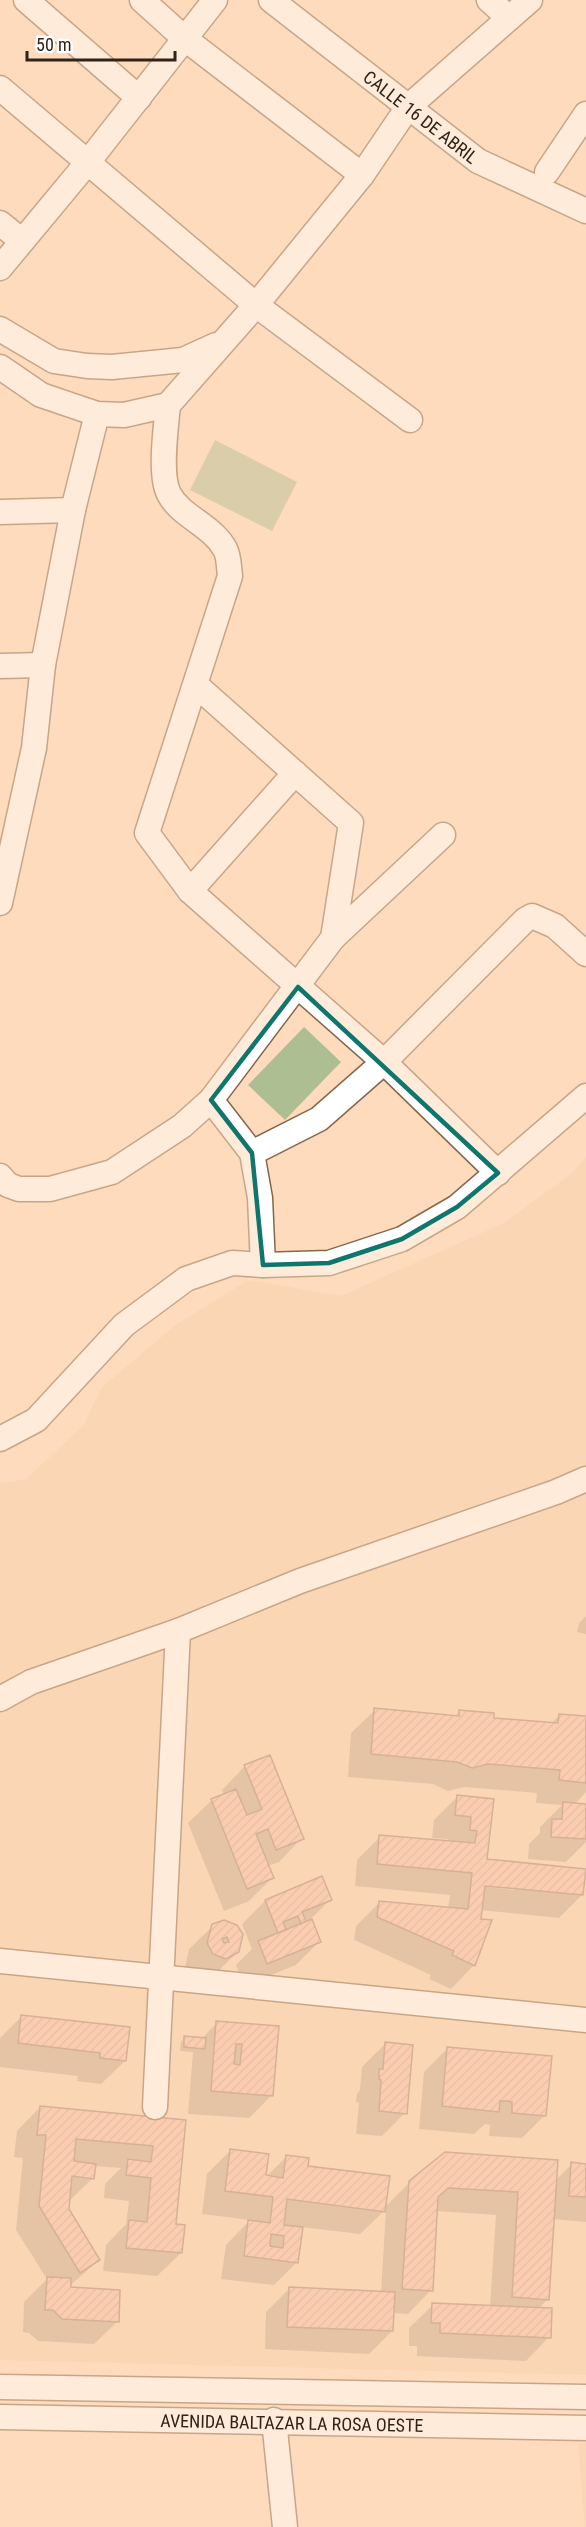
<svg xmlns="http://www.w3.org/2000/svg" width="586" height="2527" viewBox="0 0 586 2527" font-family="'Roboto Condensed',sans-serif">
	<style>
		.built { fill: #f9d1ac }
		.grass { fill: #adbe92 }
		.shadow { fill: #0003; fill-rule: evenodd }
		.building { fill: url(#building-hatch); stroke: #a67e6c; stroke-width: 1.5; fill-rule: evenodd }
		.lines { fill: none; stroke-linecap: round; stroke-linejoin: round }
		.minor-casing { stroke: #85674b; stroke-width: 27 }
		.minor { stroke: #fff; stroke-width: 24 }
		.marked { fill: none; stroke: #0f766e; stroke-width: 4.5; stroke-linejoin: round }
		.labels { text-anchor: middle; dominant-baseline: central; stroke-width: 4.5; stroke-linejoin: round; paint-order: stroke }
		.street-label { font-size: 18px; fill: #302317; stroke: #fff }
	</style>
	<defs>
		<pattern id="building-hatch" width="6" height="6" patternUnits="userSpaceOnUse" patternTransform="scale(1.5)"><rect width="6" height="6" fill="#f7bca3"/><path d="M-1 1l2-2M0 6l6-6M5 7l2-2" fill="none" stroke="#d4a18c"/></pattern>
	</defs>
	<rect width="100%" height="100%" fill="#fedbbc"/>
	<!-- built -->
	<path class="built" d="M586,1157v1218l-586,-15v-877l26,-4 58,-54 17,-37 77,-65 71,-43 92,16 163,-73 67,-49z
		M578,2443h8v84h-1z"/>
	<!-- grass -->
	<path class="grass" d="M215,440l82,42 -25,49 -82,-41z
		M304,1027l37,35 -56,58 -37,-35z"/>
	<!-- shadow -->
	<path class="shadow" d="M586,1616v18l-9,-2 2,-9z
		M375,1710l79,7 6,-6 32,8 59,5 8,-9 27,3v74l-12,13 12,1v36l-20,20 -38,-3 1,-15 11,-11v-6l22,-22 -26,-2 1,-10 -73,-6 -16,4 -15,-7 -85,-7 3,-44z
		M245,1766l57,72 -23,24 -12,4 5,12 -23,23 -25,10 -36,-88 24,-23 12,-5 -2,-5z
		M458,1796l35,4 -7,60 96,35 -23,23 -79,-8 -6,55 -23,24 -22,-10 2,-4 -77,-35 2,-14 24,-24 68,7 2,-14 -95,-9 2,-26 23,-23 68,6v-4l-16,-1 2,-18zM477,1883l39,4 -1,3 -38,-4z
		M330,1900l-20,20 9,22 -23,23 -52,21 -8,-21 16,-16 -10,-25 23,-23z
		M224,1922l14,30 -24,23 -24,2 -5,-10 4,-18 24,-23z
		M22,2016l103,45 -24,23 -24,-3 1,-5 -78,-9v-29z
		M217,2023l60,4 -5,68 -23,23 -61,-4 5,-62 -13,-1 1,-9 4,-5 16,2z
		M386,2043l19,70 -23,23 -26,-2 3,-31 -3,-1 1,-8 3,-4 2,-23z
		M448,2048l97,67 -23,23 -33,-2 1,-11 -5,-1 -11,10 -55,-5 5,-57z
		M40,2107l144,14 -10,105 7,27 -24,23 -54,-5 3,-26 20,-21 3,-23 -25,-3 1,-14 16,-16 -27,-2 -1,12 -24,23 -1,9 31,50 -33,29 52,32 -24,23 -56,-3 -9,-8 -6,-1 1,-30 23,-23 -31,-49 7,-72 -9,-1 3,-26z
		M231,2150l33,29 23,-23 97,52 26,-26 145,-1 17,-17 14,1v57l-33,-3 -5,80 -10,10 11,28 -23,24 -109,-5v-10h-8v-18l24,-23 57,2 6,-92 -60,-4 -5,79 -23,24 -15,-1 -1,18 -23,23 -104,-5 1,-37 23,-23 92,4 5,-84 -26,25 -59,-7 -4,35 -23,23 -53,-6 5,-34 24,-25 -48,-6 5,-40z"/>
	<!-- building -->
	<path class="building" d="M374,1708l85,8v-6l35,3v5l64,5 1,-9 27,2v67l-27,-3 1,-10 -72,-6 -16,4 -15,-6 -86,-8z
		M270,1755l34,84 -28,11 -8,-21 -12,5 18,44 -27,11 -36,-90 25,-10 11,26 15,-6 -18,-44z
		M457,1795l37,4 -7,60 99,10 -3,26 -98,-9 -4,33 11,1 -17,46 -23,-11 2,-4 -77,-34 2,-16 89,8 4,-36 -95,-9 2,-29 96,8 2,-12 -7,-1 1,-13 -16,-2z
		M563,1802l23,2v35l-35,-2 1,-18h10z
		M322,1876l10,24 -30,12 4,9 -5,3 -3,-8 -15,6 3,8 -8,3 -13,-33z
		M312,1919l9,23 -54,22 -9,-23z
		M224,1920l13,5 6,9 -4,18 -13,7 -13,-5 -6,-11 5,-19zM227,1937l2,5 -5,1 -2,-4z
		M21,2015l109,12 -4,34 -26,-3v-5l-82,-10z
		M216,2021l63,5 -6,70 -62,-5zM236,2044h6l-2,21 -6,-1z
		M184,2036l22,2 -1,11 -21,-2z
		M385,2042l28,3 -6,69 -28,-3 2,-31 -2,-1v-10h4z
		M447,2047l105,9 -6,60 -34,-3v-11l-5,-1h-7l-1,11 -57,-6z
		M40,2106l146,14 -10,104 9,1 -3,28 -56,-5 3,-28 18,2 4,-44 -25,-3 2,-16 23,3 2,-16 -77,-7 -2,22 22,3 -2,15 -22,-3 -3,33 31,51 -20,13 -41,-67 7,-71h-9z
		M230,2149l39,5 -3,21 17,3 3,-23 23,3 -1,8 82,10 -5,36 -98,-13 -3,26 19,2 -5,36 -54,-7 4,-36 22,3 3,-26 -48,-6zM271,2234l13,2 -1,12 -13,-2z
		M445,2152l113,8 -9,140 -37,-3 6,-105 -70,-4 -10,9 -5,94 -31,-2 7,-108z
		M571,2162l15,2v33l-17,-1z
		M47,2277l24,1v9l49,3 -1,32 -57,-3 -9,-9h-8z
		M289,2287l106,5 -2,39 -106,-4z
		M432,2303l120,5 -1,30 -111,-5v-10h-9z"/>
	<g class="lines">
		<!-- minor casing -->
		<g class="minor-casing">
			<g id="minor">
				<path d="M26,0l113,98"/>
				<path d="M142,0l42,38 178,137"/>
				<path id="s1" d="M271,0l207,161 108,50"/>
				<path d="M489,0l20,18"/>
				<path d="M0,88l256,217 154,115"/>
				<path d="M547,172l39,-58"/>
				<path d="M0,223l22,18"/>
				<path d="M0,268l88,-106 127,-162"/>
				<path d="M0,329l54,32 33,5 25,1 71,-7 33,-15"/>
				<path d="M0,367l41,28 56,19 27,1 44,-10 88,-100 106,-130 46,-68 122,-107"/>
				<path d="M168,405c-2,22 -9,70 1,89 12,23 43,31 56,55 4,7 4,19 5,27l-83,257 43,58 194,171 114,111"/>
				<path d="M0,512l73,-2"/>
				<path d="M0,666l43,-1"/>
				<path d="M190,891l105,-118"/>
				<path d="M0,903l34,-155 9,-83 30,-155 24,-96"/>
				<path d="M333,938l110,-103"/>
				<path d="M211,1100l41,53 8,45 3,67"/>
				<path d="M252,1153l67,-34 65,-57 141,-142 7,-4 23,10 31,28"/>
				<path d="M0,1176l8,9 11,4h31l62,-17 70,-46 29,-26 122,-162 18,-115 -155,-138"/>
				<path d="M0,1439l36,-19 88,-95 62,-46 46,-16 31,2 66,-2 73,-24 55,-32 129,-111"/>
				<path d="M0,1699l31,-17 147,-51 122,-50 256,-89 30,-13"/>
				<path d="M0,1961l586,59"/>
				<path d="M155,2107l23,-476"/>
				<path d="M0,2387l586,10"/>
				<path id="s2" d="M0,2417l586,11"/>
				<path d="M274,2420l11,107"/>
			</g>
		</g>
		<!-- minor -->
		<use href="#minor" class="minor"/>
	</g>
	<!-- marked area -->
	<path d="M0 0H586V2527H0ZM298,987l200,186 -41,34 -55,32 -73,24 -66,2 -11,-112 -41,-53z" fill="#fedbbc" fill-opacity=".55" fill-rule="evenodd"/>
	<path class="marked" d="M298,987l200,186 -41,34 -55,32 -73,24 -66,2 -11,-112 -41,-53z"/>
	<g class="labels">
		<!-- street labels -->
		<g class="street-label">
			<text stroke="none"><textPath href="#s1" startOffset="190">CALLE 16 DE ABRIL</textPath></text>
			<text stroke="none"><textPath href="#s2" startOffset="292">AVENIDA BALTAZAR LA ROSA OESTE</textPath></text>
		</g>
	</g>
	<!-- scale -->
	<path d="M27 51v9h148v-9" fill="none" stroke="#302317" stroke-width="3"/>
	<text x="36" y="51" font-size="18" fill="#302317" stroke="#ffffff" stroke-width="4.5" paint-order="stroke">50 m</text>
</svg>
